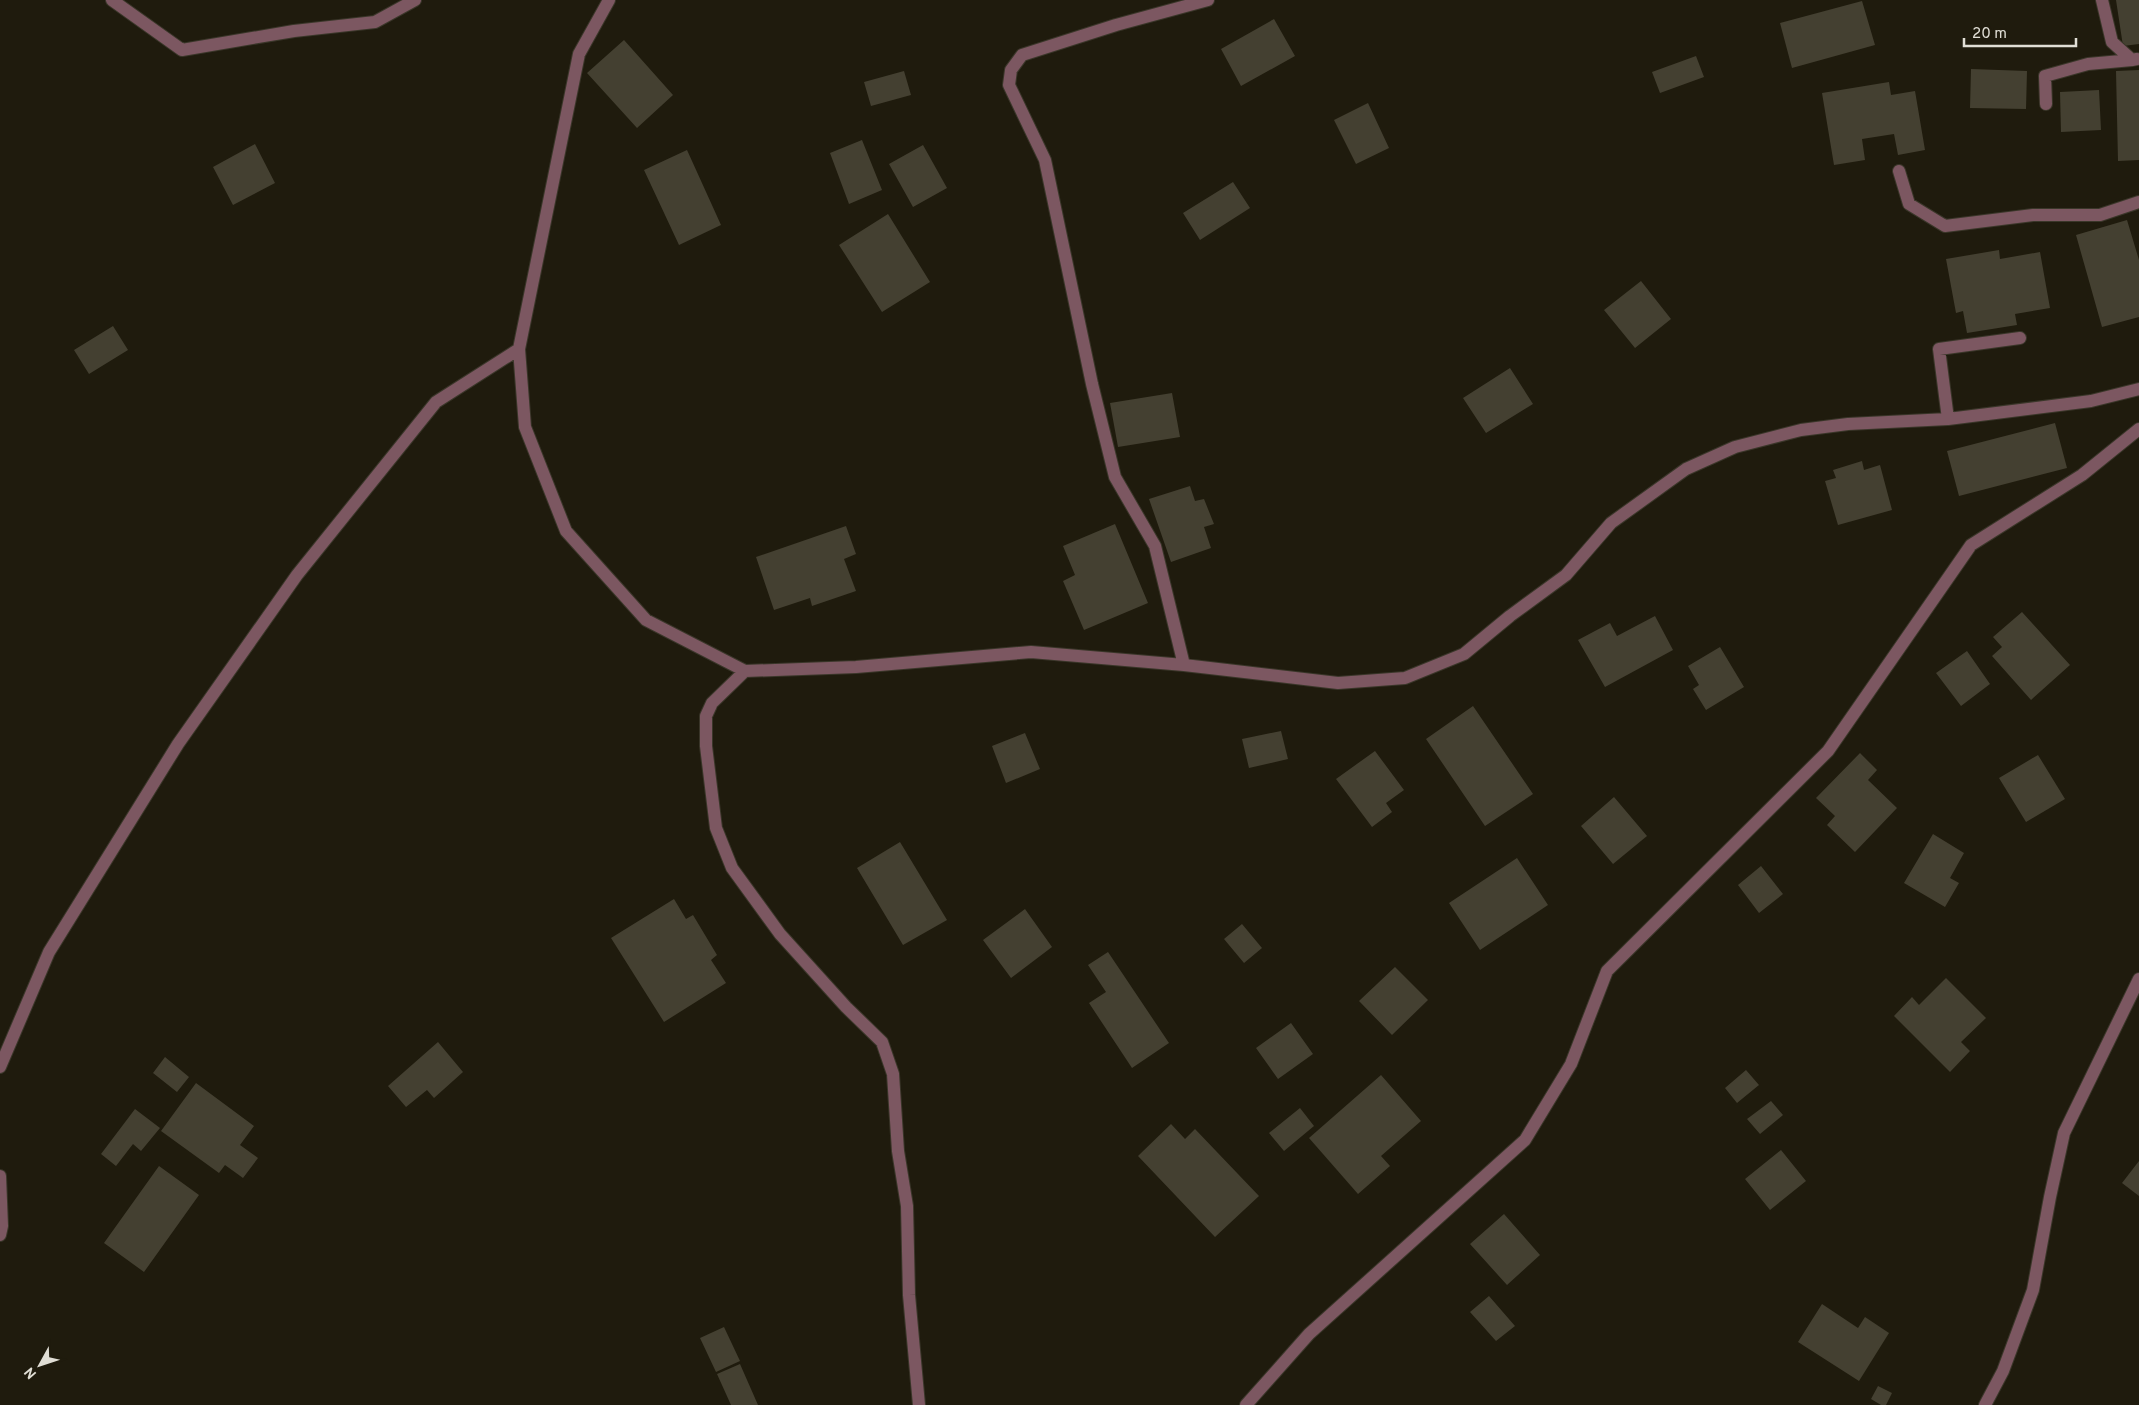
<svg xmlns="http://www.w3.org/2000/svg" width="2139" height="1405" viewBox="0 0 2139 1405" font-family="Overpass,sans-serif">
	<style>
		.building { fill: #444031 }
		.lines { fill: none; stroke-linecap: round; stroke-linejoin: round }
		.minor-casing { stroke: #3a3629; stroke-width: 14 }
		.minor { stroke: #7c5761; stroke-width: 12 }
	</style>
	<rect width="100%" height="100%" fill="#1f1b0d"/>
	<!-- building -->
	<path class="building" d="M2116,0h23v44l-16,2z
		M1862,1l13,44 -83,23 -12,-45z
		M1274,19l21,37 -54,30 -20,-37z
		M624,40l49,55 -36,33 -50,-55z
		M1696,56l8,21 -44,16 -8,-21z
		M1971,69l56,2 -1,38 -56,-1z
		M2139,70v90l-21,1 -2,-90z
		M904,71l7,24 -40,11 -7,-24z
		M1889,82l2,13 24,-4 10,59 -27,5 -4,-21 -32,5 3,21 -31,5 -12,-72z
		M2099,90l2,40 -40,2 -1,-40z
		M1368,103l21,45 -33,16 -22,-44z
		M862,140l20,50 -33,14 -19,-51z
		M255,144l20,39 -42,22 -20,-38z
		M923,145l24,43 -34,19 -24,-43z
		M687,150l34,75 -42,20 -35,-75z
		M1233,182l17,26 -50,32 -17,-27z
		M888,214l42,68 -48,30 -43,-67z
		M2127,220l12,40v57l-37,10 -26,-92z
		M1999,250l1,9 40,-7 10,56 -35,6 2,11 -50,8 -4,-22 -7,2 -10,-54z
		M1641,281l30,38 -36,29 -31,-38z
		M113,326l15,24 -39,24 -15,-24z
		M1510,368l23,36 -47,29 -23,-35z
		M1172,393l8,44 -62,10 -8,-44z
		M2055,423l12,45 -108,28 -12,-45z
		M1862,461l2,9 16,-5 12,45 -54,15 -13,-44 11,-3 -3,-8z
		M1190,486l5,15 9,-2 10,25 -10,3 7,21 -40,14 -22,-63z
		M1115,524l33,79 -64,27 -21,-49 12,-6 -12,-29z
		M846,526l10,28 -12,5 12,32 -44,15 -2,-8 -36,12 -18,-53z
		M2022,612l48,53 -39,35 -39,-44 10,-9 -9,-10z
		M1655,616l18,34 -68,37 -27,-47 32,-17 7,13z
		M1720,647l24,40 -38,23 -13,-21 6,-4 -11,-19z
		M1967,651l23,33 -29,22 -25,-33z
		M1473,706l60,88 -48,32 -59,-87z
		M1281,731l7,28 -39,9 -7,-29z
		M1025,733l15,36 -34,14 -14,-37z
		M1375,751l29,39 -18,13 6,9 -20,15 -36,-48z
		M1860,753l17,17 -9,10 29,28 -42,44 -28,-27 8,-9 -19,-18z
		M2038,755l27,44 -39,23 -27,-44z
		M1614,797l33,39 -34,28 -32,-38z
		M1933,834l31,19 -14,25 9,5 -14,24 -41,-24z
		M900,842l47,78 -44,25 -46,-77z
		M1517,858l31,47 -68,45 -31,-47z
		M1761,866l22,28 -24,19 -21,-28z
		M674,899l12,20 7,-4 24,40 -6,5 15,23 -62,39 -53,-84z
		M1025,909l27,38 -41,31 -28,-38z
		M1242,924l20,24 -18,15 -20,-24z
		M1108,952l61,91 -37,25 -43,-65 17,-11 -18,-27z
		M1395,967l33,33 -36,35 -33,-34z
		M1946,978l40,40 -25,24 9,9 -20,21 -56,-56 18,-19 7,8z
		M1291,1023l22,31 -35,25 -22,-31z
		M438,1042l25,30 -29,26 -7,-8 -21,17 -18,-21z
		M165,1057l24,20 -12,15 -24,-19z
		M1746,1070l13,15 -22,18 -12,-15z
		M1381,1075l40,46 -40,35 9,10 -32,28 -49,-56z
		M196,1083l58,43 -14,19 18,13 -15,20 -18,-13 -6,8 -58,-42z
		M1771,1101l12,14 -23,19 -13,-15z
		M1300,1108l14,18 -30,25 -15,-18z
		M135,1109l25,19 -19,23 -8,-7 -17,22 -15,-12z
		M1171,1124l14,15 10,-10 64,67 -44,41 -77,-81z
		M1781,1150l25,31 -36,29 -25,-31z
		M2139,1161v35l-17,-13z
		M159,1166l40,29 -55,77 -40,-29z
		M1504,1214l36,41 -33,30 -37,-41z
		M1489,1296l26,30 -19,15 -26,-29z
		M1822,1304l36,24 7,-11 24,16 -30,48 -61,-39z
		M724,1327l16,34 -24,11 -16,-34z
		M740,1364l18,41h-27l-14,-31z
		M1878,1386l14,7 -6,12h-5l-10,-6z"/>
	<g class="lines">
		<!-- minor casing -->
		<g class="minor-casing">
			<path id="minor" d="M112,0l70,50 112,-19 81,-9 40,-22
				M609,0l-30,54 -60,295 6,78 41,104 80,89 99,51 111,-4 175,-15 153,13 154,18 67,-5 59,-24 46,-38 56,-41 45,-52 75,-54 49,-22 66,-17 47,-6 100,-5 143,-18 48,-12
				M2102,0l10,42 20,18 5,-1
				M2046,104l-1,-28 43,-12 44,-4
				M1899,171l10,33 36,22 88,-11h67l39,-13
				M1948,419l-9,-70 81,-11
				M1184,665l-29,-119 -40,-69 -23,-93 -47,-224 -36,-75 2,-15 11,-15 94,-30 92,-25
				M745,671l-33,32 -6,13v30l10,82 16,40 48,66 66,73 36,35 11,32 5,77 9,55 2,89 10,110
				M0,1067l49,-115 129,-208 119,-169 139,-173 83,-53
				M0,1176l2,50 -2,9
				M1246,1405l63,-71 216,-194 46,-76 36,-93 221,-220 143,-206 111,-70 57,-46
				M1985,1405l18,-34 30,-81 17,-93 14,-64 75,-154"/>
		</g>
		<!-- minor -->
		<use href="#minor" class="minor"/>
	</g>
	<!-- north arrow -->
	<g transform="translate(40 1365) rotate(230)" stroke="#1f1b0d" stroke-width="4" paint-order="stroke">
	<path d="M0-4L9 19L0 12L-9 19Z" fill="#e0ded5"/>
	<text y="-8" font-size="14" font-weight="bold" text-anchor="middle" fill="#e0ded5">N</text>
	</g>
	<!-- scale -->
	<path d="M1964 38v8h112v-8" fill="none" stroke="#e0ded5" stroke-width="2.5"/>
	<text x="1972" y="38" font-size="15" fill="#e0ded5" stroke="#1f1b0d" stroke-width="4" paint-order="stroke">20 m</text>
</svg>
